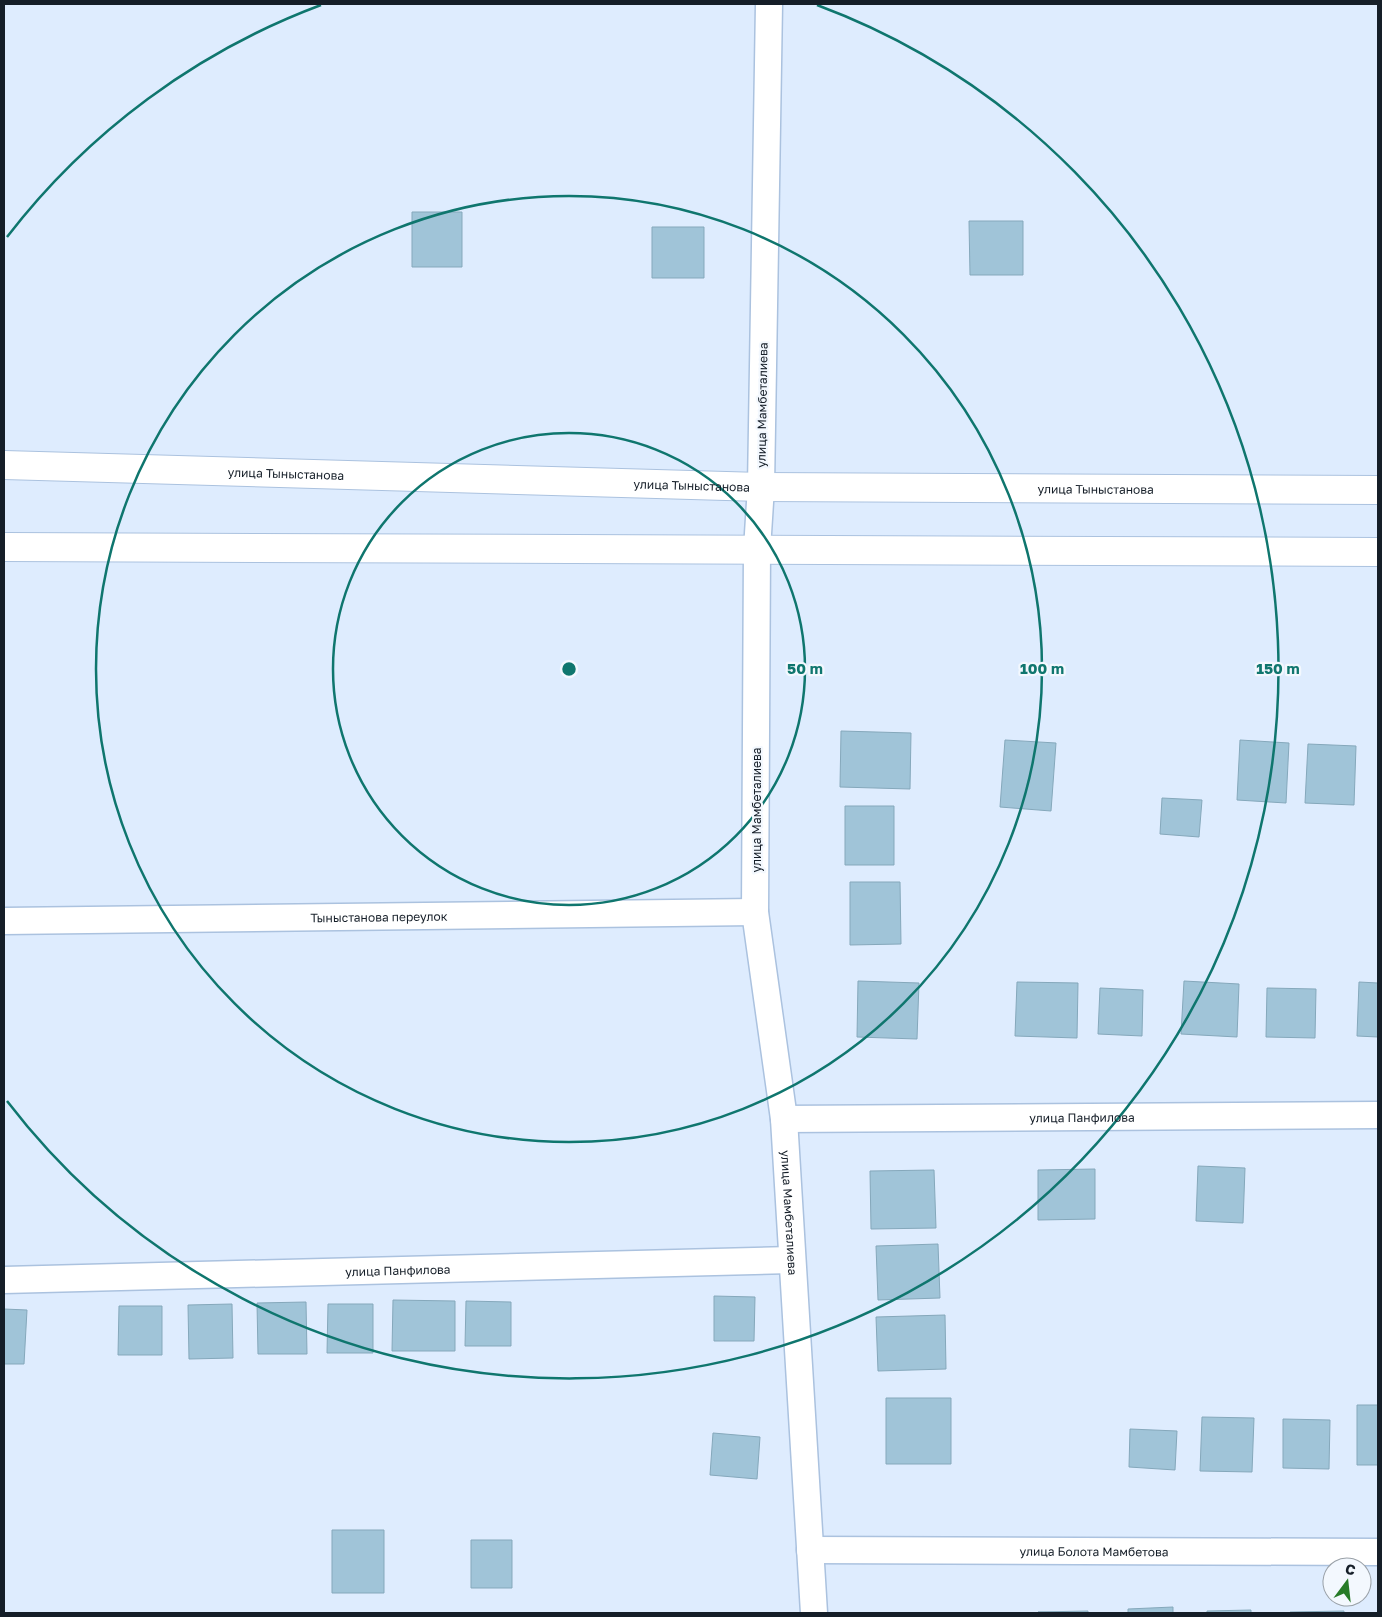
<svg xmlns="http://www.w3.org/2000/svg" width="1382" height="1617" viewBox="0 0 1382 1617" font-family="'Golos Text',sans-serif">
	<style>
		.building { fill: #a0c4d8; stroke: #85a8bb }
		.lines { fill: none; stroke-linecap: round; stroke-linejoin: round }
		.minor-casing { stroke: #abc2df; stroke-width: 29 }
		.tertiary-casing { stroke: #abc2df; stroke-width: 30 }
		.minor { stroke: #fff; stroke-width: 26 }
		.tertiary { stroke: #fff; stroke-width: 28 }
		.ring { fill: none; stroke: #0f766e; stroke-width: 2.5 }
		.labels { text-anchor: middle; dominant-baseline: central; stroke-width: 4.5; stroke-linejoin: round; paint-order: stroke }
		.street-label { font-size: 12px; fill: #151e28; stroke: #f3f8fe }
		.centre { fill: #0f766e; stroke: #f3f8fe; stroke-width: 2.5 }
		.ring-label { font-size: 15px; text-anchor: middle; font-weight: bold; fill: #0f766e; stroke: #f3f8fe; stroke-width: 4.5; stroke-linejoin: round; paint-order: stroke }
	</style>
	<rect width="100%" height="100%" fill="#deecfe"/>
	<!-- building -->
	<path class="building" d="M412,212h50v55h-50z
		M969,221h54v54h-53z
		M652,227h52v51h-52z
		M841,731l70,2 -1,56 -70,-2z
		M1005,740l51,3 -5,68 -51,-4z
		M1240,740l49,3 -3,60 -49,-3z
		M1308,744l48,2 -2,59 -49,-2z
		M1162,798l40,2 -3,37 -39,-3z
		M845,806h49v59h-49z
		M850,882h50l1,62 -51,1z
		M858,981l61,2 -2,56 -60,-2z
		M1184,981l55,3 -2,53 -56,-3z
		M1017,982l61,1 -1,55 -62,-2z
		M1359,982l19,1v54l-21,-1z
		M1100,988l43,2 -1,46 -44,-2z
		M1267,988l49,1 -1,49 -49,-1z
		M1198,1166l47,2 -2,55 -47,-2z
		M1095,1169v50l-57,1v-50z
		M934,1170l2,58 -65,1 -1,-58z
		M938,1244l2,54 -62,2 -2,-54z
		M714,1296l41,1 -1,44h-40z
		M393,1300l62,1v50h-63z
		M466,1301l45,1v44h-46z
		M306,1302l1,52h-49l-1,-51z
		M232,1304l1,54 -44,1 -1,-54z
		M328,1304h45v49h-46z
		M119,1306h43v49h-44z
		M4,1309l23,1 -3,54h-20z
		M945,1315l1,54 -68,2 -2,-54z
		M886,1398h65v66h-65z
		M1357,1405h21v60h-21z
		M1202,1417l52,1 -2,54 -52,-1z
		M1283,1419l47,1 -1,49 -46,-1z
		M1130,1429l47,2 -2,39 -46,-3z
		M713,1433l47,4 -3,42 -47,-4z
		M332,1530h52v63h-52z
		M471,1540h41v48h-41z
		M1173,1607v6h-45v-4z
		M1251,1610v3h-44v-2z
		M1088,1611v2l-50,-1z
		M1344,1611v2h-54v-1z"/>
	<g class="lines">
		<!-- minor casing -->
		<g class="minor-casing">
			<g id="minor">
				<path id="s1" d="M769,4l-8,483 -4,62 -2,363 29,207 30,494"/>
				<path id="s2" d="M4,921l751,-9"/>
				<path id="s3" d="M784,1119l594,-4"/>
				<path id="s4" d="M4,1280l787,-20"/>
				<path id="s5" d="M810,1550l568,2"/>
			</g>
		</g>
		<!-- tertiary casing -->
		<g class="tertiary-casing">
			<g id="tertiary">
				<path id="s6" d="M4,465l757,22 617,3"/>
				<path d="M4,547l1374,5"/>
			</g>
		</g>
		<!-- minor -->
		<use href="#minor" class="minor"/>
		<!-- tertiary -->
		<use href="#tertiary" class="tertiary"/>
	</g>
	<!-- distance rings -->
	<g class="ring">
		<circle cx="569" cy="669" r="236"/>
		<circle cx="569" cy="669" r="473"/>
		<path d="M7 237A709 709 0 0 1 321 5M817 5A709 709 0 1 1 7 1101"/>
	</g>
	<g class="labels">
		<!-- street labels -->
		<g class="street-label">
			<text transform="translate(762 405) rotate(-89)">улица Мамбеталиева</text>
			<text stroke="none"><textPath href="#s6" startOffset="282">улица Тыныстанова</textPath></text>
			<text stroke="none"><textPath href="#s6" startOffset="688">улица Тыныстанова</textPath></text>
			<text stroke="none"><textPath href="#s6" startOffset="1092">улица Тыныстанова</textPath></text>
			<text transform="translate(756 810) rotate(-90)">улица Мамбеталиева</text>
			<text stroke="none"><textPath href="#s2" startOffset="375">Тыныстанова переулок</textPath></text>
			<text stroke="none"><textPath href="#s3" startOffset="298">улица Панфилова</textPath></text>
			<text stroke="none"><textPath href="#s1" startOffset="1211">улица Мамбеталиева</textPath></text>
			<text stroke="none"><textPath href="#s4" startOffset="394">улица Панфилова</textPath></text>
			<text stroke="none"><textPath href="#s5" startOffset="284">улица Болота Мамбетова</textPath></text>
		</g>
	</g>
	<circle cx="569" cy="669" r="8" class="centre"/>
	<g class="ring-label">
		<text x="805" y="674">50 m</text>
		<text x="1042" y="674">100 m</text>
		<text x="1278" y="674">150 m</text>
	</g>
	<!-- border -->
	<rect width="1382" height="1617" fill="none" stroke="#151e28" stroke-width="10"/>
	<!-- north arrow -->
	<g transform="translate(1347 1582) rotate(15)"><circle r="24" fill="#f3f8fe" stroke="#9aa1a8"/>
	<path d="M0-4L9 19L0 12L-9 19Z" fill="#277b28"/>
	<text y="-8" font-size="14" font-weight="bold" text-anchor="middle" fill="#151e28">С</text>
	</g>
</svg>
